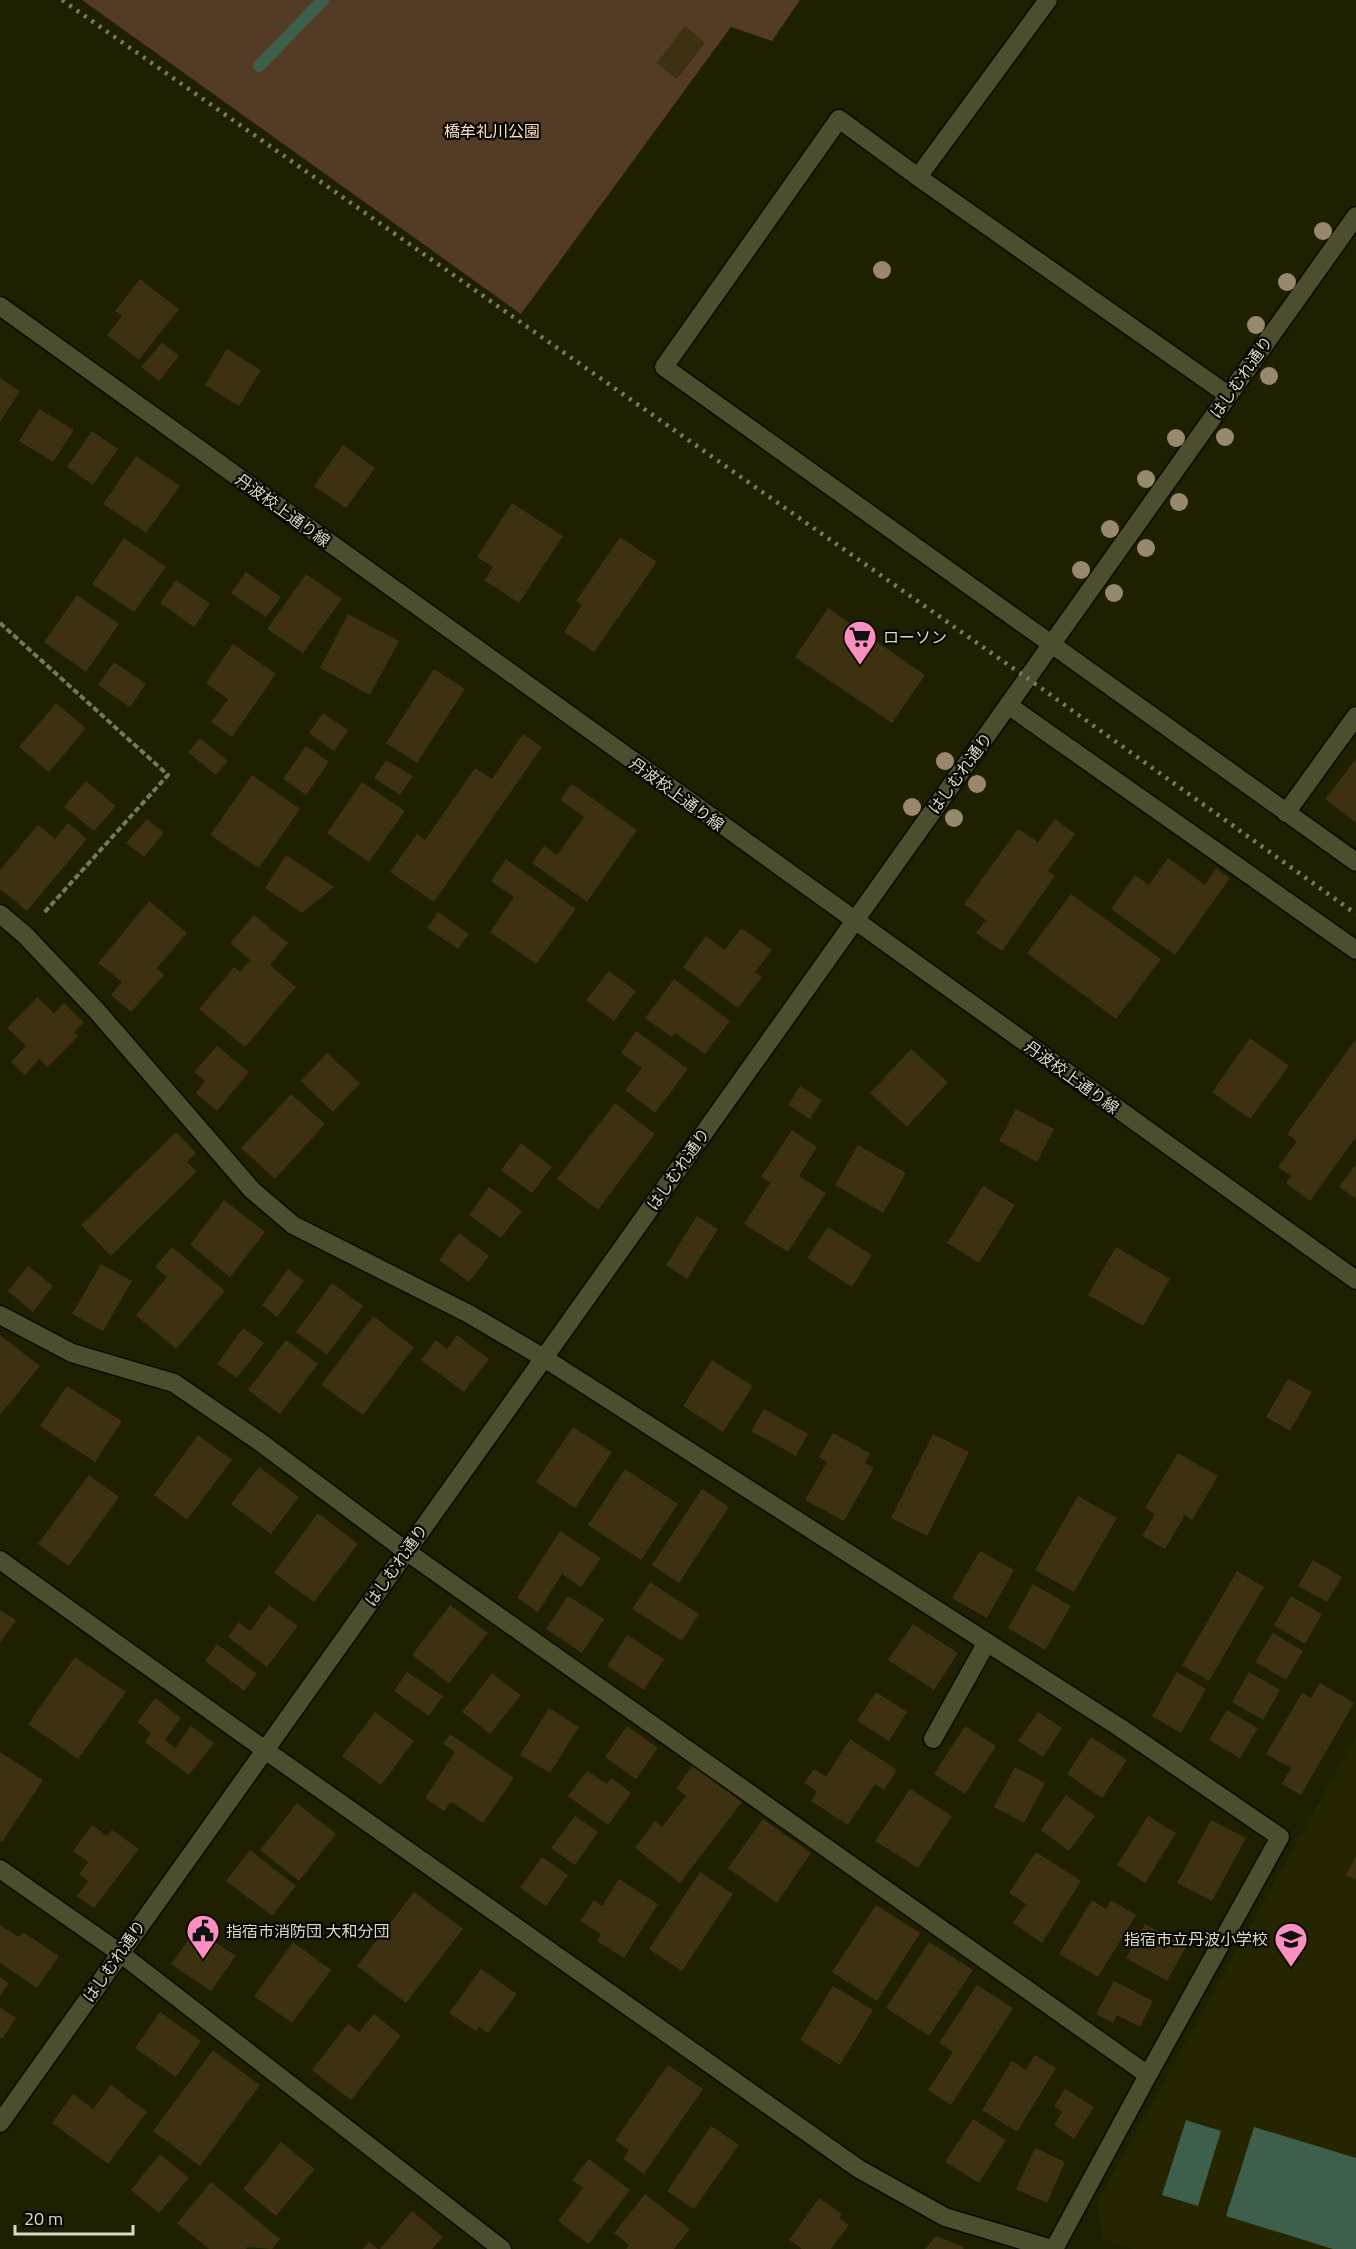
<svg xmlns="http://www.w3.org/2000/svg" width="1356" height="2249" viewBox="0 0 1356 2249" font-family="'Titillium Web','Noto Sans JP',sans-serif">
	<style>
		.built { fill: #252500 }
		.green { fill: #533b26 }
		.water { fill: #3e5f4c }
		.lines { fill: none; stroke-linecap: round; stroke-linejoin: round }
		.stream { stroke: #3e5f4c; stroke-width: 12 }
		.building { fill: #3e3112 }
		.minor-casing { stroke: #090800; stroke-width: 21 }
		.path { stroke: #77775f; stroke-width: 4; stroke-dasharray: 6 3; stroke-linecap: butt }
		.minor { stroke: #4c4e2e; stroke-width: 18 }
		.rail { stroke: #797961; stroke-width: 4.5; stroke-dasharray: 3 6; stroke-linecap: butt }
		.tree { fill: #98886c }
		.labels { text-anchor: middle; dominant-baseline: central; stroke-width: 4.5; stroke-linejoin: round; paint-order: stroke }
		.park-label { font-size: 16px; fill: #fbddc3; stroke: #080801 }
		.street-label { font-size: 16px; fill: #d8d9c7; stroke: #080801 }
		.poi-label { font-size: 16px; fill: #d8d9c7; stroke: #080801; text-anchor: start }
	</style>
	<rect width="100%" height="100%" fill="#1f1f01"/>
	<!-- built -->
	<path class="built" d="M1356,1735v514h-222l-31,-10 -6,-37z"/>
	<!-- green -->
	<path class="green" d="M82,0h718l-28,41 -41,-14 -210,287z"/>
	<!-- water -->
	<path class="water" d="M1186,2120l35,11 -23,75 -36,-11z
		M1254,2127l102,31v91h-23l-107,-33z"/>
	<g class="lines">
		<!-- stream -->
		<path class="stream" d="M259,66l64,-66"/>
	</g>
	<!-- building -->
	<path class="building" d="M685,26l20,17 -28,36 -20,-16z
		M140,279l39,30 -40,51 -32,-25 15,-19 -7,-5z
		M162,342l17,14 -20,25 -18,-14z
		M227,349l34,21 -22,36 -34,-21z
		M0,378l20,13 -20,31z
		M39,409l35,21 -21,32 -34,-21z
		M92,431l26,18 -25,36 -26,-18z
		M343,445l32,23 -29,40 -32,-22z
		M136,456l44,30 -34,47 -43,-29z
		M512,503l51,33 -44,67 -35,-23 9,-13 -16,-10z
		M620,537l37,25 -63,90 -30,-20 18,-27 -6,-4z
		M124,538l42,29 -32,45 -42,-28z
		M246,572l35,25 -15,20 -35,-24z
		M306,574l36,25 -39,54 -36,-24z
		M176,580l34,24 -16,23 -34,-24z
		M77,595l42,29 -33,48 -42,-30z
		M828,608l97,67 -33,48 -97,-66z
		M348,614l51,27 -29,54 -50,-27z
		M233,644l43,30 -44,63 -21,-15 17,-23 -22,-16z
		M114,662l32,22 -16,23 -32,-22z
		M434,669l31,20 -48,74 -31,-20z
		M56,703l30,25 -37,44 -30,-25z
		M323,713l25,17 -14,21 -25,-18z
		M523,734l19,13 -108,155 -44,-30 27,-38 8,6 50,-72 17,11z
		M200,738l28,23 -12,14 -28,-23z
		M306,746l23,16 -23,33 -23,-16z
		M1356,759v64l-31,-24z
		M386,760l27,16 -13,19 -26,-17z
		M252,775l48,34 -41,59 -49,-33z
		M86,781l30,25 -22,25 -30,-24z
		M362,782l43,29 -36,51 -42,-29z
		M572,784l65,46 -50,72 -55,-39 12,-17 13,9 27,-38 -24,-17z
		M147,819l17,14 -20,24 -18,-14z
		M1055,819l20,15 -27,37 7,5 -53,75 -26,-18 10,-13 -22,-16 54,-75 20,13z
		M68,823l19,16 -60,72 -27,-22v-19l38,-45 17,14z
		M286,855l48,32 -32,26 -37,-25z
		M1168,858l37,27 11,-17 14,10 -55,77 -64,-46 24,-34 14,10z
		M506,859l70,50 -40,55 -46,-32 24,-35 -23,-16z
		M1071,894l90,65 -45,60 -89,-66z
		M149,901l38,32 -30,35 7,7 -33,37 -20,-17 11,-13 -24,-19z
		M438,912l31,22 -11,15 -31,-21z
		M254,915l34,28 -18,22 26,22 -51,60 -46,-38 35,-42 6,5 10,-12 -20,-17z
		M741,928l31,22 -17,22 7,5 -24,31 -55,-41 23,-31 19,14z
		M609,971l27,20 -22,30 -28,-21z
		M674,979l56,42 -25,33 -30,-21 -3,4 -27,-19z
		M37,997l17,16 10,-10 20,19 -10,10 4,4 -30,31 -9,-8 -14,16 -14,-13 15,-16 -19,-18z
		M636,1031l52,38 -33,44 -30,-23 17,-22 -21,-15z
		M1250,1038l39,28 -39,53 -38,-27z
		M1356,1039v98l-46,64 -24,-18 5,-7 -13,-9 19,-26 -10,-7z
		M217,1046l32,26 -32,39 -21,-18 9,-12 -11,-9z
		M911,1049l37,33 -41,45 -37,-34z
		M327,1053l33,30 -27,29 -32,-31z
		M800,1086l22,14 -12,19 -22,-14z
		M291,1094l34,30 -50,55 -34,-31z
		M615,1103l40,31 -57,76 -41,-31z
		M1016,1109l38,20 -17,33 -38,-21z
		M792,1130l25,17 -18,29 27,17 -38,59 -44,-28 26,-41 -9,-6z
		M176,1132l20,21 -9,9 10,9 -86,85 -30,-31z
		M521,1143l31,24 -20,26 -31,-23z
		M858,1145l48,28 -23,40 -48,-28z
		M1356,1164v35l-17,-12z
		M983,1186l32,19 -36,58 -32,-20z
		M489,1187l33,24 -21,27 -32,-23z
		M224,1200l41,32 -35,45 -40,-32z
		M697,1216l21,13 -31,50 -21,-14z
		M828,1227l44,28 -20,32 -45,-29z
		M459,1233l30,23 -20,26 -30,-22z
		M172,1247l53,44 -49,58 -40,-34 31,-38 -12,-10z
		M1116,1247l54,32 -27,47 -55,-31z
		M101,1264l31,17 -29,50 -31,-17z
		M28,1266l25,20 -20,26 -25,-21z
		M288,1269l16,12 -27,36 -15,-12z
		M332,1283l31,23 -36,49 -31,-23z
		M373,1316l41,31 -51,68 -42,-30z
		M243,1328l21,15 -27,35 -20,-14z
		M0,1335l40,31 -40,49z
		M457,1335l32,24 -25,33 -43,-32 15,-20 11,9z
		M286,1340l32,24 -38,50 -32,-24z
		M712,1360l41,26 -30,46 -40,-26z
		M1288,1379l24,13 -22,39 -24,-14z
		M67,1386l55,35 -27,41 -55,-36z
		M764,1409l44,25 -12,22 -45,-25z
		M573,1427l39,25 -37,56 -39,-26z
		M833,1433l37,20 -5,10 9,5 -30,53 -39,-21 22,-38 -8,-5z
		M933,1434l36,18 -42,84 -36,-18z
		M198,1435l34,25 -45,60 -33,-25z
		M1178,1453l40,23 -26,44 -7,-5 -20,34 -23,-13 13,-22 -10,-6z
		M259,1467l40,30 -28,37 -40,-30z
		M625,1469l53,35 -37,56 -53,-35z
		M89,1475l30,22 -50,69 -31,-22z
		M702,1489l27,18 -50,76 -27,-18z
		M1078,1496l39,22 -43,74 -39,-22z
		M318,1513l40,31 -44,58 -40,-29z
		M560,1531l41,27 -20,29 -19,-13 -24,38 -21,-14z
		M980,1551l34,19 -27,48 -35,-20z
		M1313,1560l29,17 -15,25 -29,-16z
		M1237,1571l27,16 -55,94 -27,-16z
		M650,1582l49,32 -17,27 -50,-32z
		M1033,1584l38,22 -26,44 -37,-22z
		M568,1596l36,23 -22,34 -36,-24z
		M1291,1596l31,18 -17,30 -31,-19z
		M269,1605l29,21 -31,41 -39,-30 11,-15 11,9z
		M450,1605l38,28 -39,50 -37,-28z
		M0,1610l16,10 -16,23z
		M913,1624l45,29 -24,37 -46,-30z
		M1273,1633l30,18 -17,29 -31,-18z
		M627,1635l37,24 -20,31 -37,-24z
		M217,1644l40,30 -13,17 -39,-30z
		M75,1657l51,35 -48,67 -50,-35z
		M407,1672l36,24 -14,20 -35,-25z
		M1177,1672l29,17 -25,44 -29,-17z
		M1249,1672l31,18 -17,30 -31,-18z
		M492,1673l29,22 -31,39 -28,-22z
		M1320,1683l34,20 -53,92 -19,-11 9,-16 -25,-14 36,-61 9,5z
		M876,1692l31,20 -18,29 -32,-20z
		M155,1698l26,20 -16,22 10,8 16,-22 23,17 -25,32 -44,-33 6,-9 -14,-11z
		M549,1708l30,19 -29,46 -30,-18z
		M1227,1710l31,18 -18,30 -31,-18z
		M375,1712l39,29 -33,44 -39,-29z
		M1038,1712l24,16 -19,29 -25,-16z
		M627,1726l31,22 -22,31 -31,-22z
		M965,1726l31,20 -31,48 -31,-20z
		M450,1734l64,44 -31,45 -32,-21 -7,9 -19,-13 30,-46 -12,-8z
		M1091,1737l36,23 -25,38 -35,-24z
		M850,1739l47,31 -13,20 -9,-6 -27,41 -37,-24 6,-10 -13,-8 10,-14 12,8z
		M0,1752l43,28 -41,62 -2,-1z
		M693,1765l49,37 -62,81 -45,-35 20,-27 7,6 24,-31 -10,-8z
		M1015,1767l30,16 -21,40 -30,-16z
		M587,1771l20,13 4,-6 20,15 -23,32 -40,-29z
		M910,1789l42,27 -34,52 -43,-27z
		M1066,1795l29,21 -26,35 -28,-21z
		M297,1803l39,31 -37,47 -39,-31z
		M575,1816l23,16 -23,33 -24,-17z
		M1148,1816l28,17 -31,50 -28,-18z
		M763,1819l48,34 -34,50 -49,-35z
		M1211,1820l35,18 -34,63 -35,-18z
		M92,1825l15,11 5,-6 27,19 -45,59 -17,-12 11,-15 -9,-7 9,-12 -15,-11z
		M250,1850l46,36 -24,30 -46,-35z
		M1036,1852l45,29 -39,62 -29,-20 13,-19 -17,-11z
		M1356,1856v24l-10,-5z
		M542,1857l26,18 -22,31 -26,-18z
		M700,1872l33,22 -51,77 -33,-22z
		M619,1879l39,25 -34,54 -27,-17 4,-7 -21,-13 14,-21 8,6z
		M414,1892l49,37 -57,74 -49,-37z
		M1092,1900l14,9 5,-9 25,15 -38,62 -39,-23z
		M876,1905l44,28 -43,68 -45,-29z
		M1145,1924l41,23 -19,34 -41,-23z
		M0,1925l19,12 4,-5 36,24 -22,32 -37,-25z
		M196,1929l40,27 -25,35 -40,-27z
		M293,1942l38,28 -39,53 -38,-27z
		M929,1942l44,28 -44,66 -43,-28z
		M481,1969l36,25 -29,39 -9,-6 -3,4 -27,-18z
		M0,1977l9,6 -9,13z
		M1114,1981l39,20 -13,26 -23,-12 -4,8 -17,-9z
		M977,1985l36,23 -62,97 -23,-15 25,-38 -14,-9z
		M833,1986l40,24 -33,55 -40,-25z
		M0,2007l16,11 -14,21 -2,-1z
		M160,2012l41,29 -25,36 -41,-29z
		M374,2014l27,22 -50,64 -39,-30 36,-46 11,8z
		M213,2050l47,35 -60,81 -47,-35z
		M1035,2055l21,13 -39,64 -35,-22 30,-49 14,9z
		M668,2065l35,24 -59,85 -21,-15 6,-9 -14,-10z
		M111,2085l36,27 -39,52 -56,-41 21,-29 20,15z
		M1065,2089l29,18 -20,32 -20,-14 8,-13 -8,-6z
		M973,2119l33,21 -27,43 -34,-21z
		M711,2126l28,19 -45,64 -27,-18z
		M281,2142l34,27 -39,47 -33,-27z
		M1035,2148l30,14 -18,41 -31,-14z
		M160,2154l29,24 -30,35 -28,-23z
		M589,2159l41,31 -41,54 -31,-23 25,-33 -11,-8z
		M211,2182l69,57 -8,10 -25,-2 -1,2h-37l-32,-26z
		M645,2194l45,35 -16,20h-48l3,-4 -15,-12z
		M819,2198l23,16 -3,4 10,7 -18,24h-29l-13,-9z
		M412,2211l31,26 -11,12h-52z
		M936,2236l28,11 -1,2h-38z
		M369,2242l9,7h-15z"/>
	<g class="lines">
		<!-- minor casing -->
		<g class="minor-casing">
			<path id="minor" d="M918,177l130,-177
				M0,306l1356,974
				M1228,395l-310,-218 -79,-58 -175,248 692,495
				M1008,705l348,245
				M1286,813l70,-97
				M0,914l25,21 71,75 156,180 41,35 176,89 75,44 575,369 161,110 -132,238 -94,174
				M0,1315l72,38 102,30 86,59 146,109 742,524
				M0,1560l265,190 594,419 86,48 107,32
				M933,1739l54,-97
				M0,1869l120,84 382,296
				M0,2123l1356,-1907"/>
		</g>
		<!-- path -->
		<path class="path" d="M0,623l168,152 -125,139"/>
		<!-- minor -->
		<use href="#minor" class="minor"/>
		<!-- rail -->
		<path class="rail" d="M62,0l965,678 329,236"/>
	</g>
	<!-- trees -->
	<g class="tree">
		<circle cx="1323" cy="231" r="9"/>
		<circle cx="882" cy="270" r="9"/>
		<circle cx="1287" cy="282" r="9"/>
		<circle cx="1256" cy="325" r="9"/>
		<circle cx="1269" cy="376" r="9"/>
		<circle cx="1225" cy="437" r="9"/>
		<circle cx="1176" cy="438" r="9"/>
		<circle cx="1146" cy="479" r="9"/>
		<circle cx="1179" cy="502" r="9"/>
		<circle cx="1110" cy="529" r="9"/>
		<circle cx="1146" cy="548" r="9"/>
		<circle cx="1081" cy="570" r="9"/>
		<circle cx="1114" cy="593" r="9"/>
		<circle cx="945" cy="761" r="9"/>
		<circle cx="977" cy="784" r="9"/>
		<circle cx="912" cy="807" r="9"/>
		<circle cx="954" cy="818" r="9"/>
	</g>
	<!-- icons -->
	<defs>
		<g id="supermarket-pin" transform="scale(1.725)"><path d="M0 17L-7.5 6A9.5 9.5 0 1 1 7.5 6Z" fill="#fc8fc2" stroke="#080801"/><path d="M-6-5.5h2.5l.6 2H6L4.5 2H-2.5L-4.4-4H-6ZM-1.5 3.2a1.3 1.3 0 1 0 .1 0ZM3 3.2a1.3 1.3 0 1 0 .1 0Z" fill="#111"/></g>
		<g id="civic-pin" transform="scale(1.725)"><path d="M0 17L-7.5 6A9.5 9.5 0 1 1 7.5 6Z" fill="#fc8fc2" stroke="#080801"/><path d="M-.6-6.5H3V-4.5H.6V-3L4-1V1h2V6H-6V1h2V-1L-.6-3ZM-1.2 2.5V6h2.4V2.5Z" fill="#111"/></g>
		<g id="school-pin" transform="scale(1.725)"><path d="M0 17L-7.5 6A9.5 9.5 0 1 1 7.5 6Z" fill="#fc8fc2" stroke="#080801"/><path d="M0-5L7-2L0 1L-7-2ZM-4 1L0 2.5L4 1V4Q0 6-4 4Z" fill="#111"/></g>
	</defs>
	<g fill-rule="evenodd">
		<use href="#supermarket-pin" x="860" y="637"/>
		<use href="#civic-pin" x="203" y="1931"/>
		<use href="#school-pin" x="1291" y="1939"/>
	</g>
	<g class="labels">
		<!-- park labels -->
		<g class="park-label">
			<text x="492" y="131">橋牟礼川公園</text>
		</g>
		<!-- street labels -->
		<g class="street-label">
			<text transform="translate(1241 377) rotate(-55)">はしむれ通り</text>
			<text transform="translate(283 510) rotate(36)">丹波校上通り線</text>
			<text transform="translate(960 773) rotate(-54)">はしむれ通り</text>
			<text transform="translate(677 794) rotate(36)">丹波校上通り線</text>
			<text transform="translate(1072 1077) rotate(36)">丹波校上通り線</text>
			<text transform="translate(678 1169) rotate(-55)">はしむれ通り</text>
			<text transform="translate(396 1565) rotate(-55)">はしむれ通り</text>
			<text transform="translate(114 1961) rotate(-55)">はしむれ通り</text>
		</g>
		<!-- poi labels -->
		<g class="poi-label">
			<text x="883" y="637">ローソン</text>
			<text x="226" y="1931">指宿市消防団 大和分団</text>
			<text x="1268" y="1939" text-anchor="end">指宿市立丹波小学校</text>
		</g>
	</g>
	<!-- scale -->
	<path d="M15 2225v9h118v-9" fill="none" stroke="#d8d9c7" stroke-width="3"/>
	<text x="24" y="2225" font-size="18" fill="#d8d9c7" stroke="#080801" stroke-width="4.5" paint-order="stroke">20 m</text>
</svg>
